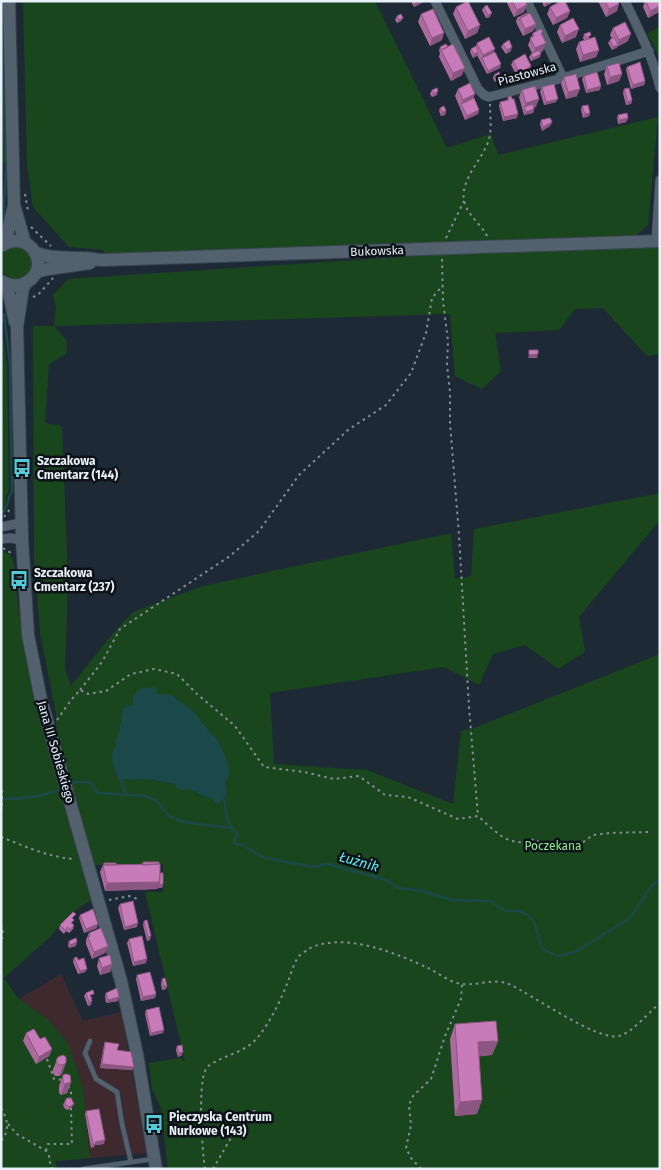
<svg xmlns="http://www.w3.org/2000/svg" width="661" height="1170" viewBox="0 0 661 1170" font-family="'Fira Sans',sans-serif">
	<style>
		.industrial { fill: #3e2a2e }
		.green { fill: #1a461d; fill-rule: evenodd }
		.water { fill: #1b4949 }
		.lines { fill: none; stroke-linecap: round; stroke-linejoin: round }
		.stream { stroke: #1b4949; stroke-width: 2.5 }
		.lane-casing { stroke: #38444d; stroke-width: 5.5 }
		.street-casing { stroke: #38444d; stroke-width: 10 }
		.secondary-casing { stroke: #38444d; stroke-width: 14 }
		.path { stroke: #848e98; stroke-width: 2; stroke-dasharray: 2.5 4; stroke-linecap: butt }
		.lane { stroke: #52616d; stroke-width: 4.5 }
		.street { stroke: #52616d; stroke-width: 9 }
		.secondary { stroke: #52616d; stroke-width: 12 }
		.wall { fill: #ab6a9e }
		.shaded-wall { fill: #8b5681 }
		.building { fill: #c77bb8; stroke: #8b5681 }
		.labels { text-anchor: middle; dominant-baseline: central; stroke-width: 5; stroke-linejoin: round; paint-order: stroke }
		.street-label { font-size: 12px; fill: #e8f0f8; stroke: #0c1217 }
		.poi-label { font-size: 12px; font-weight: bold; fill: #e8f0f8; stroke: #0c1217; text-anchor: start }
		.park-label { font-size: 12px; fill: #8eec91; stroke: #0c1217 }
		.water-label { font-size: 14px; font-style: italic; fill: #5dedee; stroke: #0c1217 }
	</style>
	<rect width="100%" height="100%" fill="#1d2a36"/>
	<!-- industrial -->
	<path class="industrial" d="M61,974l22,47 38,-9 26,141 -57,5 -7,-72 -15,-43 -19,-23 -30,-21z"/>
	<!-- green -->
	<path class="green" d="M1,1h3l4,162h-7z
		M23,1h352l72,147 44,-14 7,21 160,-38 -10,108 -12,10 -531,20 -2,-5 -34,-3 -36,-40 -6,-42z
		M660,27v32l-13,-26z
		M660,245v109l-13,2 -44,-48 -28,1 -16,21 -64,3 6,38 -19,18 -27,-13 -5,-62 -396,12 13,15 -1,13 -17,10 -4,59 17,3 6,154 -3,89 6,17 38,-48 24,-26 70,-26 248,-53 4,46 16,-3 3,-47 186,-36v27l-81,97 6,35 -27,17 -33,-24 -32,9 -14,31 -35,-18 -174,26 4,71 93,6 86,34 8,-73 13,-3 186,-74v515h-492l-7,-61 -9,-19 -3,-26 31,-5 5,3 -40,-169h18v-28l-68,1 -39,-138v-14l-16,-80 -6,-77 -1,-230h21l2,-19 -3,-12 15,-16 438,-29zM171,695l26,20 6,9 15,16 10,22 -3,21 2,8 -1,5 -9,9 -5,-7 -8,-1 -13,-8 -15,-1 -1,-4 -28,-5 -29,1c-3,-12 -11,-24 -2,-35l-1,-4 4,-9 4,-24 9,-3z
		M0 263a16 16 0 1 1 32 0a16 16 0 1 1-32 0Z
		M1,322l6,46 2,123c-5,6 -1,15 -8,22z
		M1,549l8,5 4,6 7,61 12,68 59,211 -21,14 -20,23 -46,41 15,21 30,21 19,23 15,44 7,71 -30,3h-5l2,8h-56z"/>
	<!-- water -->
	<path class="water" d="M156,687l1,7 14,1 18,13 8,7 6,9 15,16 10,22 1,13 -4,8 2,8 -1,5 -9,9 -5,-7c-14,-1 -18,-12 -31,-8l-5,-2 -1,-4 -28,-5 -29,1c-3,-12 -11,-24 -2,-35l-1,-4 4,-9 4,-24 9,-3 1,-9 9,-8z"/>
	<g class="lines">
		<!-- stream -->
		<path class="stream" d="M1,22l5,146 -3,55
			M1,514c9,-7 5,-15 11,-22l-2,-128 -6,-50
			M121,781l5,13
			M70,784l5,-2h15l7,11 48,3 12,5 12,15 15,6 47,6 5,4 1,4 -3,4 1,4 8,1 19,12 50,10 16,-3 58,16 12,8 24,3 30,9 38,1 16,10h13l9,4 6,7 8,26 14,8 19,-4 55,-34 21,-31 9,-8
			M1,799c21,0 43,-2 62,-11
			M224,799c3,10 0,20 8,28"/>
		<!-- lane casing -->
		<g class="lane-casing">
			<path id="lane" d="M90,1041l-5,12 11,26 21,13 5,32 9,38
				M83,1169l70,-10"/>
		</g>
		<!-- street casing -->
		<g class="street-casing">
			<path id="street" d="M435,1l43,88 6,6 5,2 74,-19 86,-27
				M527,1l36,77
				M625,1c14,29 28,56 35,87
				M656,241l4,-61
				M1,527l20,-4
				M1,539l9,-1 12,2"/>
		</g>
		<!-- secondary casing -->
		<g class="secondary-casing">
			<path id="secondary" d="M14,205l11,38
				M5,243l9,-38 -5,-204
				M1,246c31,-20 53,26 22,38 -8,3 -15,1 -22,-3
				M36,253c14,6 32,4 47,5 7,0 13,2 20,2l557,-19
				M36,272l12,-3 42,-6
				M26,283l-3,5 -6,39 5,213 6,95 13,65 80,281 16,73 19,115
				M7,284l8,38"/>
		</g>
		<!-- path -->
		<path class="path" d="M25,194l3,17
			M31,227l20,19
			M487,236c-6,-12 -21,-22 -23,-36 -4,-21 20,-42 25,-61 3,-10 1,-24 1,-35
			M446,238l18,-37
			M442,259l1,42 5,40 -1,24 3,27v31l9,112 10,172 9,109
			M33,297l5,-2 15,-17
			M4,517l6,-8
			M3,548l8,5
			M80,690l22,-28 18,-33 110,-73 29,-25 40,-56 49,-45 38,-25 25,-32 15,-40 6,-35 11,-13
			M57,720l14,-20 9,-10 8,4 18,-3 25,-17 23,-5 23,5 20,20 38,32 29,41 40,5 30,7 25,-3 26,19 23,2 50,22 20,-3c16,14 32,34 56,23l22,13 15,-1 22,-16 17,-2 40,-1
			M2,790v20
			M1,837c23,9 50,21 74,22
			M109,900l20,-4 11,4
			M1,924l2,9 -2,11
			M47,1059l7,20 10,1
			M68,1086l3,5v9
			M1,1108c7,12 9,22 0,33
			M8,1124l9,10 29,17 4,7v7l3,4
			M46,1151l2,-7h24l-1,-36
			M205,1169c-3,-21 -7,-80 0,-98 2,-4 4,-6 8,-8 15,-9 33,-11 45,-26 12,-15 22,-35 29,-53 4,-9 6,-20 12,-28 2,-2 7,-5 9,-7 35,-18 88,4 120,19 10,5 23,15 34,16 17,2 32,-7 49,1 21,10 88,57 108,51 13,-3 30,-24 41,-33
			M213,1169l26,-45 13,-13h5
			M421,1169l-10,-11 -5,-10 5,-23 -2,-20 4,-9 18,-17 14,-43 16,-37 1,-15"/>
		<!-- lane -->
		<use href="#lane" class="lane"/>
		<!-- street -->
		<use href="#street" class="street"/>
		<!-- secondary -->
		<use href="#secondary" class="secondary"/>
	</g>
	<!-- wall -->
	<path class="wall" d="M411,1h14l-11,6z
		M507,1h18l-1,11 -10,5 -7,-14z
		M542,1h13l-11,6z
		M598,1h20l-1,10 -11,6z
		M645,1h15l-1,11 -11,6 -5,-11z
		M456,7l24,18 -3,8 -12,6 -12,-25z
		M484,7l6,10 -4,1 -4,-8z
		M550,7l20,4 -3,7 -14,7 -6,-11z
		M421,14l21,26 -12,6 -12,-24z
		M528,14l8,10 -3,7 -10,5 -7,-14 1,-4z
		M397,16l6,2 -2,3 -4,2 -2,-3z
		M560,25l16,12 -14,6 -5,-11z
		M613,28l15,13 -11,6 -1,1 -4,2 -4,-7 2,-3 2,-1 -2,-4z
		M533,33l9,2 1,16 -3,1v5l-9,4 -2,-4 3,-4 -4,-8z
		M584,34l6,4 9,12 -3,7 -16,5 -4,-13 3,-7 5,-2 -1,-2z
		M477,43l17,9 6,16 -13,6 -10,-19 -4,3 -3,-6 1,-3 5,-3z
		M503,44l8,7 -5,3 -5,-7z
		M440,47l22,28 -11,6 -12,-24 1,-4 -1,-2z
		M513,61l17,9 -7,4 -1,2 -4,2 -7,-13z
		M607,66l15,8 -3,7 -12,4 -3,-11z
		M627,67l18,14 -1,4 -13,4 -5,-19z
		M494,75l6,1 -1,3 -4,3 -2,-4z
		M584,76l16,14 -14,3 -4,-14z
		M564,77l13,19 -11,3 -5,-15z
		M542,87l14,15 -12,3 -4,-14z
		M458,89l16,9 5,12 -1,4 -13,6 -10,-24z
		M624,89l8,11 -1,4 -5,1 -3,-12z
		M432,90l5,5 -5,2 -2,-3z
		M522,90l14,17h-3l1,2 -1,4 -9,2 -5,-18z
		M508,97l9,21 -14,3 -4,-15 1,-4 7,-2z
		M582,106l8,7 -1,3 -6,2 -2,-8z
		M440,108l6,3 -1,4 -4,1 -2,-5z
		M618,115l10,3 -2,4 -8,2 -1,-6z
		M541,120l11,2 -2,4 -8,5 -2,-7z
		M143,862l17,11 3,11 -1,4h-4l-1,1 -52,2 -5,-19 3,-7h1v-2l12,2h26z
		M120,904l17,23 -13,3 -6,-22z
		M80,915l17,13 -13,5 -5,-15z
		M75,918l-2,1 -1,5 2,1 -1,4 -4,4 -3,-2 -2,3 -5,-5 1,-4z
		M144,921l6,19 -3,1 -4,-16z
		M89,933l19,13 -3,7 -13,6 -6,-15v-4z
		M129,939l17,24 -13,3 -6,-23z
		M69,941l7,5 -7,2 -1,-3z
		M74,958l4,2 9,9 -2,3 -7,2 -5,-12z
		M99,958l13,6 -2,8 -10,3 -3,-9z
		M137,975l19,19 -1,4 -14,3 -5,-22z
		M162,979l5,7 -1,3 -4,1 -1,-7z
		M86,993l7,5h-2v7l-3,1 -4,-10z
		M106,993l12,8 -12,2 -1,-7z
		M146,1010l17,23 -13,3 -5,-22z
		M455,1024l43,17 -6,14 -13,1 -2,58 -22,2 -5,-77z
		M26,1033l14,6 12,10 -3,7 -13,8 -13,-23z
		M105,1042l29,25 -2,3 -32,-2 4,-23z
		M177,1046l5,9 -4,2 -2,-7z
		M58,1057h8l-4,17 -3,2h-4l-3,-4z
		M63,1075l8,7 -4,11 -6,2 -2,-2v-7z
		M65,1101l7,6 -4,3 -3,-1 -2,-4z
		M86,1111l18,33 -9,1 -1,2 -3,1 -6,-34z"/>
	<!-- shaded-wall -->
	<path class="shaded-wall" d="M419,1h6l-11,6 1,-4z
		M546,1h9l-11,6z
		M619,4l-2,7 -11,6 3,-8z
		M527,5l-3,7 -10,5 3,-7z
		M660,6l-1,6 -11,6 2,-7z
		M570,11l-3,7 -14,7 3,-7z
		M492,13l-2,4 -4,1 2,-3z
		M403,18l-2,3 -4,2 2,-3z
		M536,24l-3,7 -10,5 2,-7z
		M480,25l-3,8 -12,6 3,-8z
		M579,29l-3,8 -14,6 3,-7z
		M444,33l-2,7 -12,6 2,-8z
		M631,34l-3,7 -11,6 -1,1 -4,2 1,-3 4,-2 2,-5z
		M546,43l-3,8 -10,5 2,-8z
		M512,47l-1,4 -5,3 1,-4z
		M495,49l-3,7 -10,2 -2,4 3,-7z
		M599,50l-3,7 -16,5 3,-7z
		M478,52l-1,4 -4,2 1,-4z
		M541,54l-1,3 -9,4 2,-3z
		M501,64l-1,4 -13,6 1,-3z
		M531,66l-1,4 -7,4 -1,2 -4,2 2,-4 3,-3z
		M465,68l-3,7 -11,6 2,-8z
		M622,74l-3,7 -12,4 3,-8z
		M500,76l-1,3 -4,3 1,-4z
		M645,81l-1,4 -13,4 2,-4z
		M601,86l-1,4 -14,3 1,-3z
		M580,89l-3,7 -11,3 2,-7z
		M438,91l-1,4 -5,2 2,-3z
		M475,94l-3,8 -11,3 2,-5z
		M539,99l-3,8 -11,3 -1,-3 -1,3 3,-7z
		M558,99l-2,3 -12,3 2,-3z
		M632,100l-1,4 -5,1 2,-3z
		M534,109l-1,4 -9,2 2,-3z
		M479,110l-1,4 -13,6 2,-4z
		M446,111l-1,4 -4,1 1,-4z
		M590,113l-1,3 -6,2 2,-4z
		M518,114l-1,4 -14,3 1,-4z
		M628,118l-2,4 -8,2 1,-4z
		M552,122l-2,4 -8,5 1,-4z
		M538,354l-1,4h-9l1,-3z
		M160,882l3,2 -1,4h-4l-1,1 -52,2 2,-8z
		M138,923l-1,4 -13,3 1,-3z
		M98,924l-1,4 -13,5 2,-4z
		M151,936l-1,4 -3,1 1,-4z
		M77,942l-1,4 -7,2 1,-3z
		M108,946l-3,7 -13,6 2,-7z
		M147,959l-1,4 -13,3 1,-4z
		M112,964l-2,8 -10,3 2,-7z
		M87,969l-2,3 -7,2 2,-3z
		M164,986h3l-1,3 -4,1z
		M156,994l-1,4 -14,3 2,-4z
		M119,997l-1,4 -12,2 2,-3z
		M92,1001l-1,4 -3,1 1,-4z
		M164,1030l-1,3 -13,3 1,-3z
		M498,1041l-6,14 -19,2 5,-15z
		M52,1049l-3,7 -13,8 3,-7z
		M183,1052l-1,3 -4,2 1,-4z
		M66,1063l-4,11 -3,2 4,-11z
		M102,1064l32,3 -2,3 -32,-2z
		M71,1082l-4,11 -6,2 4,-11z
		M482,1100l-5,14 -22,2 5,-14z
		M74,1104l-2,3 -4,3 1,-3z
		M105,1140l-1,4 -9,1 -1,2 -3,1 2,-4 2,-2z"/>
	<!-- building -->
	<path class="building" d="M468,1l12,24 -12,6 -12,-24z
		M512,1h13l2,4 -10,5z
		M561,1h4l5,10 -14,7 -6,-11z
		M605,1h13l1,3 -10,5z
		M646,1h14v5l-10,5z
		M487,5l5,8 -4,2 -4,-8z
		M433,9l11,24 -12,5 -11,-24z
		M527,13l1,1 -8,4 -1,3 -2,-3z
		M530,13l6,11 -11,5 -5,-11z
		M401,14l2,4 -4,2 -2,-4z
		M573,18l6,11 -14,7 -5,-11z
		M625,22l6,12 -12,6 -6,-12z
		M541,29l2,3 -2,1 5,10 -11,5 -5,-10 4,-2 -1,-3z
		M590,32l1,3 -5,3 -2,-4z
		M489,37l6,12 -12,6 -6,-12z
		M595,37l4,13 -16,5 -4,-13z
		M614,37l4,8 -5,2 -3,-7z
		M509,40l3,7 -5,3 -4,-6z
		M446,44l2,3 -6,3 -2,-3z
		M453,44l12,24 -12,5 -12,-23z
		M476,46l2,6 -4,2 -3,-5z
		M539,50l2,4 -8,4 -2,-4z
		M495,52l6,12 -13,7 -6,-13z
		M525,54l6,12 -8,5v1l-3,2 -7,-13z
		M640,62l5,19 -12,4 -6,-18z
		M619,63l3,11 -12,3 -3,-11z
		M499,72l1,4 -4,2 -2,-3z
		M597,72l4,14 -14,4 -3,-14z
		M576,74l4,15 -12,3 -4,-15z
		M470,83l5,11 -12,6 -5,-11z
		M554,84l4,15 -12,3 -4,-15z
		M535,86l4,13 -13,4 -4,-13z
		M437,88l1,3 -4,3 -2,-4z
		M629,88l3,12 -4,2 -4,-13z
		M511,96l1,3h2l4,15 -14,3 -4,-15 9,-2 -1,-3z
		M474,98l5,12 -12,6 -6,-12z
		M533,104l1,5 -8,3 -2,-5z
		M588,105l2,8 -5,1 -3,-8z
		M444,106l2,5 -4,1 -2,-4z
		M627,113l1,5 -9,2 -1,-5z
		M550,118l2,4 -9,5 -2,-7z
		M529,350h9v4l-9,1z
		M143,862h16v2l-16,1z
		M104,863h12v2h-12z
		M160,864v18l-53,1 -4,-18z
		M160,873h3v11h-4z
		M133,901l5,22 -13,4 -5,-23z
		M93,909l5,15 -12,5 -6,-14z
		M73,912l3,2 -4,4 2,2 -3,3 3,2 -4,5 -2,-3 -3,3 -5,-5z
		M147,920l4,16 -3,1 -4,-16z
		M101,928l7,18 -14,6 -6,-15 2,-1 -1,-3z
		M142,936l5,23 -13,3 -5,-23z
		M76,938l1,4 -7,3 -1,-4z
		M110,955l2,9 -10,4 -3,-10z
		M77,957l1,3 6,-2 3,11 -7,2 -6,-13z
		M150,972l6,22 -13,3 -6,-22z
		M165,978l2,8h-3l-2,-7z
		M117,988l2,9 -11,3 -2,-7z
		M93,990l1,4 -4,1 2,6 -3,1 -3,-9z
		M159,1007l5,23 -13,3 -5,-23z
		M496,1021l2,20 -20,1 4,58 -22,2 -5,-78z
		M34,1029l6,10 5,-2 7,12 -13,8 -13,-24z
		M105,1042l14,2 -2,6 14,2 3,15 -32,-3z
		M182,1045l1,7 -4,1 -2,-7z
		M63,1055l3,2v6l-3,2h-4l-3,-4 2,-4z
		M65,1074l5,1 1,7 -6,2 -2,-2v-7z
		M67,1098h4l3,6 -5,3 -3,-2 -1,-4z
		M99,1109l6,31 -10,2 1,2h-3l-7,-33z"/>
	<!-- icons -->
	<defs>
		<g id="bus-bare" transform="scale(1.5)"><path d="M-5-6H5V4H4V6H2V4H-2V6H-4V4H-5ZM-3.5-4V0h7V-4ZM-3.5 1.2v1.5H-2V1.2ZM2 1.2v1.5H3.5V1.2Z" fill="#52cbd7" stroke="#0c1217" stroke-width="2.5" paint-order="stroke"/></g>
	</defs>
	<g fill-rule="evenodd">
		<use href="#bus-bare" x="22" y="468"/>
		<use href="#bus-bare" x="19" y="580"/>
		<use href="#bus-bare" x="154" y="1124"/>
	</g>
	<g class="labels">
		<!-- street labels -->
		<g class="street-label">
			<text transform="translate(527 74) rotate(-15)">Piastowska</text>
			<text transform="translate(377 251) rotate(-2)">Bukowska</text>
			<text transform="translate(56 752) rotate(74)">Jana III Sobieskiego</text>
		</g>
		<!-- poi labels -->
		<g class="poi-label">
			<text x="37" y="461">Szczakowa<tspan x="37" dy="14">Cmentarz (144)</tspan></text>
			<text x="34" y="573">Szczakowa<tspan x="34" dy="14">Cmentarz (237)</tspan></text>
			<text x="169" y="1117">Pieczyska Centrum<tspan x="169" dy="14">Nurkowe (143)</tspan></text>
		</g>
		<!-- park labels -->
		<g class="park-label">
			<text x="553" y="846">Poczekana</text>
		</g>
		<!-- water labels -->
		<g class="water-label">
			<text transform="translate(359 862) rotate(16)">Łużnik</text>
		</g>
	</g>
	<!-- border -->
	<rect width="661" height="1170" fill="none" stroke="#e8f0f8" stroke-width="5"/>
</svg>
